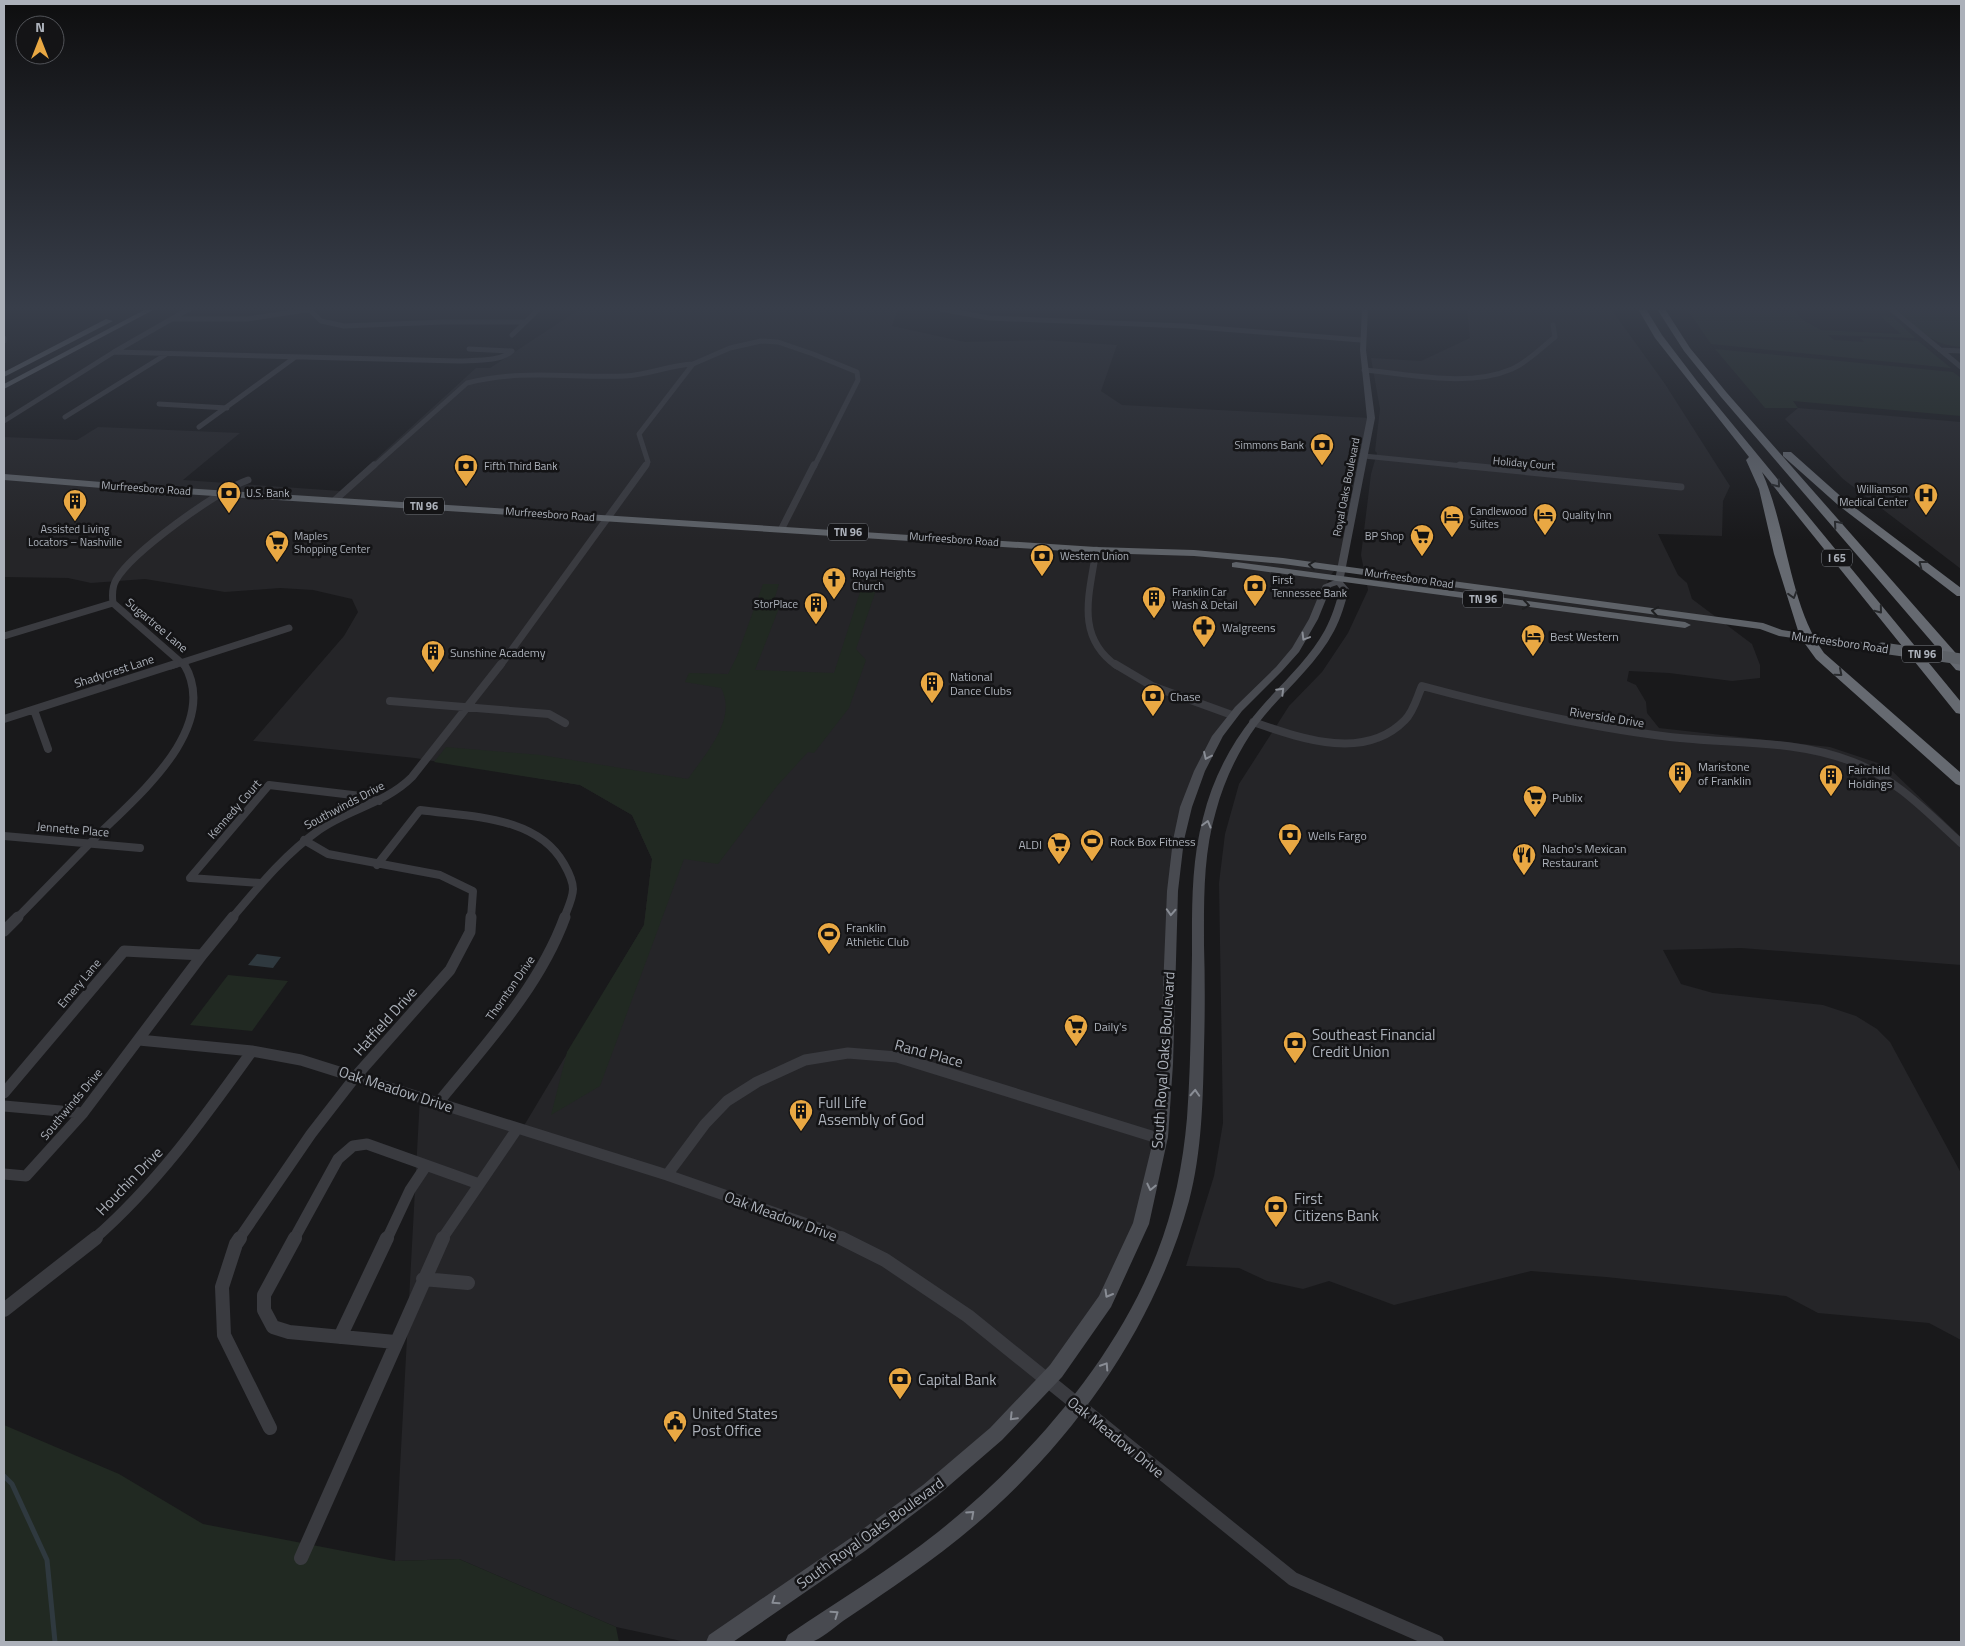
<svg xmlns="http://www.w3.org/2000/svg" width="1965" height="1646" viewBox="0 0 1965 1646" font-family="'Titillium Web',sans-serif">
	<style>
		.built { fill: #252528 }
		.green { fill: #212922 }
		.water { fill: #2f393f }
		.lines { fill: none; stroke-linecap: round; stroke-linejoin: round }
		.stream { stroke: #2f393f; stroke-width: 5 }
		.minor-far4 { stroke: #3a3b40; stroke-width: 5 }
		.minor-far3 { stroke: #3a3b40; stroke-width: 7 }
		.minor-far2 { stroke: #3a3b40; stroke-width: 8 }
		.minor-far1 { stroke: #3a3b40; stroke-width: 11 }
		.minor { stroke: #3a3b40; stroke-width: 14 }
		.secondary { fill: #484a50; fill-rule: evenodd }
		.trunk { fill: #5e6268; fill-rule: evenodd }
		.motorway { fill: #666a71; fill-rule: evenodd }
		.trunk-bridge { stroke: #5e6268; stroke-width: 11 }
		.oneway { stroke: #282a2d }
		.oneway2 { stroke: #1f2022 }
		.oneway3 { stroke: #898d95 }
		.labels { text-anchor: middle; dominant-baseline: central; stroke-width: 5; stroke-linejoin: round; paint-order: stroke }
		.far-poi-label { font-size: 11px; fill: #acb1ba; stroke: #141416; text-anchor: start }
		.far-street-label { font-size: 11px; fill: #acb1ba; stroke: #141416 }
		.shield { fill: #141416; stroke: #7e8289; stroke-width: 1 }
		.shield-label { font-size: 11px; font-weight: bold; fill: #acb1ba }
		.street-label { font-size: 12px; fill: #acb1ba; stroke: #141416 }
		.poi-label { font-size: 12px; fill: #acb1ba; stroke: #141416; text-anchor: start }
		.near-street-label { font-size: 15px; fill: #acb1ba; stroke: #141416 }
		.near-poi-label { font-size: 15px; fill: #acb1ba; stroke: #141416; text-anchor: start }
	</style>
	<rect width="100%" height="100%" fill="#19191b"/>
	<!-- built -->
	<path class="built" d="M580,309h318l-6,17 73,16 78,-2 74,5 -16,46 21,14 249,13 -28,143 -14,16 -9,31 -18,35 -70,72 -34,59 -23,90 -8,167 -17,158 -61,138 -171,175 -202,140h-30l-70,-15 -157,-68 -64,2 25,-465 102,33 122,-204 8,-66 -20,-44 -52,-30 -165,-27 -162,-17 91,-105 14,-24 -6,-13 -39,-9 -33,-2 -55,4 -80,-13 -54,4 -23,-5 -64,-1v-140l73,3 21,-13 142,6 -57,47 158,11 135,-123h14z
		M1467,309h144l54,75 65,102 -7,15 -1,35 -64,-2 20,41 9,8 5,16 60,45 8,21v13l-28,3 -63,-8 -40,-2 -2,10 9,4 10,17 1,11 12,15 171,19 57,19 74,71v128l-220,-17 -78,2 18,34 32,9 110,12 33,11 21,13 13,13 71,131v167l-32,-17 -111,-10 -32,-17 -180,-19 -75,-6 -137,34 -65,-24 -26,8 -36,-8 -28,-13 -53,-2 28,-90 9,-53 -4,-240 6,-49 14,-50 50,-78 33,-34 26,-39 20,-43 -7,-35 10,-81 6,-21 -2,-2 5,-42 -9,-51 50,3 49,-23z
		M1798,408l163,14v147l-118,-90 -58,-60z"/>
	<!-- green -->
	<path class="green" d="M1687,309h106l10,11 18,10 80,4 -21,-18 13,1 22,21 -87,-3 6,5 30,2 -3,-4 57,3 33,27 -240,-24z
		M1894,309h67v38c-30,-2 -44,-19 -67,-38z
		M1715,349l238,23 8,6v38l-168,-15 5,7h-33z
		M763,584h16l-5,16 5,8 -24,62 79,3 27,-84 15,1 -20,59 10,11 -17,48 -35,45 -6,-1 -31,34 -59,78 -34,-5 -84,227 -49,29 16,-63 77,-127 8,-66 -20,-44 -52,-30 -146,-23 12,-15 95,8 147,24c17,-25 50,-60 33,-91l-36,-6 4,-9 39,1 9,-18z
		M228,975l60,6 -36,50 -62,-6z
		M4,1425l115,49 84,50 192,37 64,-2 157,68 3,15h-615z"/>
	<!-- water -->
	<path class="water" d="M257,954l24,3 -8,11 -25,-3z"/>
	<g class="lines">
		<!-- stream -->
		<path class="stream" d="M4,1476l8,8 35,76 8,82"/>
		<!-- minor-far4 -->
		<path class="minor-far4" d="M940,309l49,9 196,8 176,14
			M1891,309l70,58
			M310,310l11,11 23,5 99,-4h81
			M172,319h75l65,-10
			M512,335l27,-26
			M4,338v3
			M1940,350l21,1
			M114,352l344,9c15,-1 43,1 54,-10l-43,-2
			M1364,370c46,4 104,18 148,-1 16,-7 29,-21 43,-32l-2,-12
			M159,404l68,4
			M65,417l100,-62
			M4,421l110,-69 75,-43
			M199,427l95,-69
			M1364,456l109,11
			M373,467l94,-84c53,-14 104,-5 158,-7 23,-1 45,-11 68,-12
			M645,467l3,-5 -9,-28 54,-70 37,-16 31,-7 17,1 35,12 44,18 1,8 -44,87"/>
		<!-- minor-far3 -->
		<path class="minor-far3" d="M1460,465l221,22
			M335,500l39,-35
			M782,528l32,-63
			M1096,550c-6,43 -22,86 21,116
			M4,636l109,-33
			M171,666l118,-38
			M185,666l-72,-63c-1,-8 -1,-16 3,-23 15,-27 102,-90 132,-100
			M500,666l146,-201"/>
		<!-- minor-far2 -->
		<path class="minor-far2" d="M1115,664l37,22 80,29
			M390,701l159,13 16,9
			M34,710l14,39
			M4,719l171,-55
			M1253,722c47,16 111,40 152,-2 9,-9 12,-23 17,-34 82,22 164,41 248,51 60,7 126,2 183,25 42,16 75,51 108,81
			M4,836l136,12
			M304,840l24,14 112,21 33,16 -2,27
			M377,865l43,-55c49,7 117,5 144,54 4,7 9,16 9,25 0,9 -6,21 -9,29
			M261,883l-71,-5 79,-93 92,11 18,5
			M17,918c26,-27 53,-54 79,-81 40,-40 126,-109 88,-173
			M232,918c27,-32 52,-63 87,-88 29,-21 66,-26 93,-53l89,-113"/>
		<!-- minor-far1 -->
		<path class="minor-far1" d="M4,931l14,-14
			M139,1040l113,11 49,9 366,115 160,56 16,8
			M4,1093l120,-142 78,4
			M438,1103c47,-58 101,-115 127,-186
			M4,1106l79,7
			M4,1174l22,2 57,-63 119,-158 31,-38
			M667,1175l38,-51 22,-23 30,-19 48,-22 43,-7 49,4 264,82
			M94,1239c63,-55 110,-121 158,-188
			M239,1239l72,-105 45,-58 94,-106 20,-38 1,-15
			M294,1239l44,-80 15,-13 14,-2 112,40
			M387,1239l23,-49 16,-24
			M442,1239l75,-110"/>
		<!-- minor -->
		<path class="minor" d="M240,1238l-4,6 -14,43 2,48 46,93
			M295,1238l-31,57v15l9,17 16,5 106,10
			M841,1238l44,22 83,56 325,263 144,63
			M423,1279l45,4
			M4,1310l92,-72
			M340,1337l47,-99
			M301,1558l142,-320"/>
		<!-- secondary -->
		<path class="secondary" d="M1362,309h6l-2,41 9,68 -32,164 6,7c-4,14 -8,29 -15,42 -19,36 -53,62 -77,94 -19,26 -33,56 -41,86 -13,44 -12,89 -12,134 1,34 1,68 0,103 -1,50 -2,104 -15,153 -38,139 -132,263 -246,350 -33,25 -66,47 -100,70 -8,6 -23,19 -32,21 -7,2 -18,0 -26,0l3,-7c50,-34 103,-66 150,-103 90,-72 177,-171 219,-279 17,-43 26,-89 30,-135 4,-54 4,-109 5,-163 0,-46 -1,-92 11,-137 9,-37 26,-71 50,-101 23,-29 54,-54 72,-87 7,-13 11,-27 15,-41l-3,-4 -6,2 -13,32 -19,33 -17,19 -40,40 -19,25 -18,35 -13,36 -8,33 -6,51 -5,173 -5,73 -19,87 -38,83 -49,70 -60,63 -66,57 -71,54 -132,91h-27l3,-7 143,-98 71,-52 67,-57 60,-63 49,-69 34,-73 21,-86 6,-73 7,-173 6,-51 7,-33 14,-36 18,-35 23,-29 41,-40 16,-19 17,-29 14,-34 12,-5 32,-162 -7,-68z"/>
		<!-- trunk -->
		<path class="trunk" d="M146,309h9l-151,80v-5z
			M106,319l7,2 -109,56v-5z
			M4,474l134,11 958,62 98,3 89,8 480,65 19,7 100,15 6,3 -6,3 -103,-15 -19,-7 -477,-65 -89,-8 -98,-3 -958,-62 -134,-11z
			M1236,562l449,60 6,3 -6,3 -453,-61v-4z"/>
		<!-- motorway -->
		<path class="motorway" d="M1638,309h8l16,26 35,46 264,321v12l-5,-1 -194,-241c25,55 27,133 62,181l137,120v13l-5,-2 -140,-125 -16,-22 -26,-83 -15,-65 -13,-29 3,-3 -94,-119z
			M1657,309h8l25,39 37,45 234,266v12l-5,-1 -235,-273 -37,-46z
			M1783,452h8l55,49 115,87v8h-4l-119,-91 -55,-49z"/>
		<!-- trunk-bridge -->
		<path class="trunk-bridge" d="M1882,648l79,11"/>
	</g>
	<!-- one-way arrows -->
	<defs><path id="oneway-chevron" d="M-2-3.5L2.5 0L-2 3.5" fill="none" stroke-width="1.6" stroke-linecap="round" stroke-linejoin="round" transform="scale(1.25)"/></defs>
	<g class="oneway">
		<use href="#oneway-chevron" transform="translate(1777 484) rotate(51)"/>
		<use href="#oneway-chevron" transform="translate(1837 524) rotate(-131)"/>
		<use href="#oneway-chevron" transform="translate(1922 564) rotate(-143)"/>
		<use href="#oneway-chevron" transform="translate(1793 595) rotate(73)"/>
		<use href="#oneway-chevron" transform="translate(1879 610) rotate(51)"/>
		<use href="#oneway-chevron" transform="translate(1839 673) rotate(41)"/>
	</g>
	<g class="oneway2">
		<use href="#oneway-chevron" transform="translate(1312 565) rotate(-173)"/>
		<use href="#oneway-chevron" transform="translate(1526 605) rotate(8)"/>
		<use href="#oneway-chevron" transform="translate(1655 611) rotate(-172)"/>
	</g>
	<g class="oneway3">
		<use href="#oneway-chevron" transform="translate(1305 637) rotate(121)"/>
		<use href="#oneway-chevron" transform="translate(1281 691) rotate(-45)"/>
		<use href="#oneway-chevron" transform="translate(1207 756) rotate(115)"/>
		<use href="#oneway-chevron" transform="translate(1207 824) rotate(-75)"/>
		<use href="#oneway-chevron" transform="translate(1171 912) rotate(93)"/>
		<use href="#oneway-chevron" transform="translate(1195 1093) rotate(-87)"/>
		<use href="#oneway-chevron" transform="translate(1151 1187) rotate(103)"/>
		<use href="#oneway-chevron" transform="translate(1108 1294) rotate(120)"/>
		<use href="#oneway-chevron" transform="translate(1105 1366) rotate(-57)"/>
		<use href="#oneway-chevron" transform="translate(1013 1417) rotate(134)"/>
		<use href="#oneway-chevron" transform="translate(971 1514) rotate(-42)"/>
		<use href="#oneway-chevron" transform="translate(775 1601) rotate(145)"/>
		<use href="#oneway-chevron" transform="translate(835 1614) rotate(-35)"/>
	</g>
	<!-- sky -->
	<linearGradient id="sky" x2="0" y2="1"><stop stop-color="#0e0e0f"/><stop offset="0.57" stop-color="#383e4a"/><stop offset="1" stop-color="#383e4a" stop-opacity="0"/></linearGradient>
	<rect width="1965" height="540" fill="url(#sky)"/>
	<!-- icons -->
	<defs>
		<g id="bank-pin" transform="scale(1.25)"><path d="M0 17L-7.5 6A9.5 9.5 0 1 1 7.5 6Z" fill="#e9a843" stroke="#141416"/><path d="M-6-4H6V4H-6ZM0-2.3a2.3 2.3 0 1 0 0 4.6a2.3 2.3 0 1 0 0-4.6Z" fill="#111"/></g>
		<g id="hospital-pin" transform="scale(1.25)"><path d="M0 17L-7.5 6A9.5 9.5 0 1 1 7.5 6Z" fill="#e9a843" stroke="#141416"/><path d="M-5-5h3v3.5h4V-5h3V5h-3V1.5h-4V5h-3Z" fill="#111"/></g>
		<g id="building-pin" transform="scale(1.25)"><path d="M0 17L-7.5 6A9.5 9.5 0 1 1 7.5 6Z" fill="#e9a843" stroke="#141416"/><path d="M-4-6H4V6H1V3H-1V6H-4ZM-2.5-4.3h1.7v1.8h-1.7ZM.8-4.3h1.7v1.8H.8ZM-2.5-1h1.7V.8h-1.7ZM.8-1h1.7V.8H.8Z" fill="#111"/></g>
		<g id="hotel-pin" transform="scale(1.25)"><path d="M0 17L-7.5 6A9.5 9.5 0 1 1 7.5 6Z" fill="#e9a843" stroke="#141416"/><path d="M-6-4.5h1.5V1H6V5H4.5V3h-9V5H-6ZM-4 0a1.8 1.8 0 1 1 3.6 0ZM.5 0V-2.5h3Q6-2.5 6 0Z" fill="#111"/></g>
		<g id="supermarket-pin" transform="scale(1.25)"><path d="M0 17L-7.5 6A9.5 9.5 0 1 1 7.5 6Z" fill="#e9a843" stroke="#141416"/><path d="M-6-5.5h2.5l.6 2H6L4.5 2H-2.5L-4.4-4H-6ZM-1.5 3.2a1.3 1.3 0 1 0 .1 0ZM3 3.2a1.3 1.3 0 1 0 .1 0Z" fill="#111"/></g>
		<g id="church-pin" transform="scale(1.25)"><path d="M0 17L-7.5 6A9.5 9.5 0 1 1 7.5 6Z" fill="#e9a843" stroke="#141416"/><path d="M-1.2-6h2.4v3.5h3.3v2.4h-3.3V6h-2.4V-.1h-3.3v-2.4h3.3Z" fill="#111"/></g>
		<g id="pharmacy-pin" transform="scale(1.25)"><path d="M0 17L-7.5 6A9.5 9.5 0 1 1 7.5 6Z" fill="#e9a843" stroke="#141416"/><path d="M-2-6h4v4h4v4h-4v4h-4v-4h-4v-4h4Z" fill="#111"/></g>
		<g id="stadium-pin" transform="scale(1.25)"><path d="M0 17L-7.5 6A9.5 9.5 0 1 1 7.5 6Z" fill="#e9a843" stroke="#141416"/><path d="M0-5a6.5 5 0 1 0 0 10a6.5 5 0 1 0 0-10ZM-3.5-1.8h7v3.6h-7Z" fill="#111"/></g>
		<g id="restaurant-pin" transform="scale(1.25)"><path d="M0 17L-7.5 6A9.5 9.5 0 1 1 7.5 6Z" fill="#e9a843" stroke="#141416"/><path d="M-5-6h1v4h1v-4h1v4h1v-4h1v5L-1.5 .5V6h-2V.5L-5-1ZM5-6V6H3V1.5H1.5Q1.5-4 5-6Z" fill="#111"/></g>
		<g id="civic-pin" transform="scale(1.25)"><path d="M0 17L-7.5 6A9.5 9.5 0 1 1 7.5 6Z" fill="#e9a843" stroke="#141416"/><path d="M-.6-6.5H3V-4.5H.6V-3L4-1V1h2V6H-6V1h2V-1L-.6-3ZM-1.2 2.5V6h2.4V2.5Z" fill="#111"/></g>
	</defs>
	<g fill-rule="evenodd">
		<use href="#bank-pin" x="1322" y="445"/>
		<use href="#bank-pin" x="466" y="466"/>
		<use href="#bank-pin" x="229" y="493"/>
		<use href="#hospital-pin" x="1926" y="495"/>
		<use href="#building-pin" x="75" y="501"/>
		<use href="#hotel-pin" x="1545" y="515"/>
		<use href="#hotel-pin" x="1452" y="517"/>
		<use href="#supermarket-pin" x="1422" y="536"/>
		<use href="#supermarket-pin" x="277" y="542"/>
		<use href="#bank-pin" x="1042" y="556"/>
		<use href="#church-pin" x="834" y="579"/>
		<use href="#bank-pin" x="1255" y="586"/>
		<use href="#building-pin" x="1154" y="598"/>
		<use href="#building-pin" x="816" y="604"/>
		<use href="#pharmacy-pin" x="1204" y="627"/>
		<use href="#hotel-pin" x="1533" y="636"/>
		<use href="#building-pin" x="433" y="652"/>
		<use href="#building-pin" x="932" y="683"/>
		<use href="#bank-pin" x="1153" y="696"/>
		<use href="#building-pin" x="1680" y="773"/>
		<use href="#building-pin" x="1831" y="776"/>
		<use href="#supermarket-pin" x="1535" y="797"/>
		<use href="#bank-pin" x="1290" y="835"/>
		<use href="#stadium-pin" x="1092" y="841"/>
		<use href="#supermarket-pin" x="1059" y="844"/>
		<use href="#restaurant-pin" x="1524" y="855"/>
		<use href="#stadium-pin" x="829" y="934"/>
		<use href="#supermarket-pin" x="1076" y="1026"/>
		<use href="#bank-pin" x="1295" y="1043"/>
		<use href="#building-pin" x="801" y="1111"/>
		<use href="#bank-pin" x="1276" y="1207"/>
		<use href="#bank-pin" x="900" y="1379"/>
		<use href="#civic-pin" x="675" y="1422"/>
	</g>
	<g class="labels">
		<!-- far-poi labels -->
		<g class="far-poi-label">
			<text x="1304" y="445" text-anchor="end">Simmons Bank</text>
			<text x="484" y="466">Fifth Third Bank</text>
			<text x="1908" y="489" text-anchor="end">Williamson<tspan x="1908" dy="13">Medical Center</tspan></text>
			<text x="246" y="493">U.S. Bank</text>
			<text x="1470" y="511">Candlewood<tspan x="1470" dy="13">Suites</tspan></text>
			<text x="1562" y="515">Quality Inn</text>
			<text x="75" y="529" text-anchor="middle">Assisted Living<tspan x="75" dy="13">Locators – Nashville</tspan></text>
			<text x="294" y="536">Maples<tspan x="294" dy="13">Shopping Center</tspan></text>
			<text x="1404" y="536" text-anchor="end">BP Shop</text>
			<text x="1060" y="556">Western Union</text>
			<text x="852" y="573">Royal Heights<tspan x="852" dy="13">Church</tspan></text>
			<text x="1272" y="580">First<tspan x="1272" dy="13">Tennessee Bank</tspan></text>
			<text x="1172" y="592">Franklin Car<tspan x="1172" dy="13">Wash &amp; Detail</tspan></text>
			<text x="798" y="604" text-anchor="end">StorPlace</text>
		</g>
		<!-- far-street labels -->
		<g class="far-street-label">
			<text transform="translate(1524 463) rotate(5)">Holiday Court</text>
			<text transform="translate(1346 487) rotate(-79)">Royal Oaks Boulevard</text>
			<text transform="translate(146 488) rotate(4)">Murfreesboro Road</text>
			<text transform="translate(550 514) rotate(4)">Murfreesboro Road</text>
			<text transform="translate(954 539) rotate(4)">Murfreesboro Road</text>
			<text transform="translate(1409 578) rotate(8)">Murfreesboro Road</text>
		</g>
		<!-- shield labels -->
		<g class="shield">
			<rect x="404" y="497.5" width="40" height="17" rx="4"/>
			<rect x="828" y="523.5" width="40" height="17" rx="4"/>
			<rect x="1822" y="549.5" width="30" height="17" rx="4"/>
			<rect x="1463" y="590.5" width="40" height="17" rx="4"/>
			<rect x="1902" y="645.5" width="40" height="17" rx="4"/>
		</g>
		<g class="shield-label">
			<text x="424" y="506">TN 96</text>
			<text x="848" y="532">TN 96</text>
			<text x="1837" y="558">I 65</text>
			<text x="1483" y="599">TN 96</text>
			<text x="1922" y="654">TN 96</text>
		</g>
		<!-- street labels -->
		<g class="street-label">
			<text transform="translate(157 625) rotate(40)">Sugartree Lane</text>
			<text transform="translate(1840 642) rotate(8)">Murfreesboro Road</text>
			<text transform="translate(114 671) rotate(-18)">Shadycrest Lane</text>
			<text transform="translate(1607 717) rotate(9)">Riverside Drive</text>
			<text transform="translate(344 805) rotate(-28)">Southwinds Drive</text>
			<text transform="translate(234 809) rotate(-49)">Kennedy Court</text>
			<text transform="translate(73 829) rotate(5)">Jennette Place</text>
			<text transform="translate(79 983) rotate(-50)">Emery Lane</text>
			<text transform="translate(510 988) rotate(-55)">Thornton Drive</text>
			<text transform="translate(71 1104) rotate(-50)">Southwinds Drive</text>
		</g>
		<!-- poi labels -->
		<g class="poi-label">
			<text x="1222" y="627">Walgreens</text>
			<text x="1550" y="636">Best Western</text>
			<text x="450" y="652">Sunshine Academy</text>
			<text x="950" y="676">National<tspan x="950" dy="14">Dance Clubs</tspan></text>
			<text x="1170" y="696">Chase</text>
			<text x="1698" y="766">Maristone<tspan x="1698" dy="14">of Franklin</tspan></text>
			<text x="1848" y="769">Fairchild<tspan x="1848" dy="14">Holdings</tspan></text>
			<text x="1552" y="797">Publix</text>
			<text x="1308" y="835">Wells Fargo</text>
			<text x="1110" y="841">Rock Box Fitness</text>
			<text x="1042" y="844" text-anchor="end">ALDI</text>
			<text x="1542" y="848">Nacho's Mexican<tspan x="1542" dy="14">Restaurant</tspan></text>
			<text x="846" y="927">Franklin<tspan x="846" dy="14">Athletic Club</tspan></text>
			<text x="1094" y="1026">Daily's</text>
		</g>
		<!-- near-street labels -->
		<g class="near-street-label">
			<text transform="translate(385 1021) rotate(-48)">Hatfield Drive</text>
			<text transform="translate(929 1053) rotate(15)">Rand Place</text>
			<text transform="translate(1163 1060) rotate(-86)">South Royal Oaks Boulevard</text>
			<text transform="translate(396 1089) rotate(18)">Oak Meadow Drive</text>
			<text transform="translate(129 1181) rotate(-46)">Houchin Drive</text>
			<text transform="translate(781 1216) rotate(20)">Oak Meadow Drive</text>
			<text transform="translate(1116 1437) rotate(39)">Oak Meadow Drive</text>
			<text transform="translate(870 1533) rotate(-36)">South Royal Oaks Boulevard</text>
		</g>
		<!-- near-poi labels -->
		<g class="near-poi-label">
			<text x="1312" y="1034">Southeast Financial<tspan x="1312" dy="17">Credit Union</tspan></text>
			<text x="818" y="1102">Full Life<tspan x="818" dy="17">Assembly of God</tspan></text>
			<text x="1294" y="1198">First<tspan x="1294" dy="17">Citizens Bank</tspan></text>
			<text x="918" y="1379">Capital Bank</text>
			<text x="692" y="1413">United States<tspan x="692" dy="17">Post Office</tspan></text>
		</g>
	</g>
	<!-- border -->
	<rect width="1965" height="1646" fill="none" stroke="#acb1ba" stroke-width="10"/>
	<!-- north arrow -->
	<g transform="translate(40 40)"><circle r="24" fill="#141416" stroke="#515358"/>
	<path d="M0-4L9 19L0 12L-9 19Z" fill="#e9a843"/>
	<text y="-8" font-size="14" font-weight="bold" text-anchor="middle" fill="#acb1ba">N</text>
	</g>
</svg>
